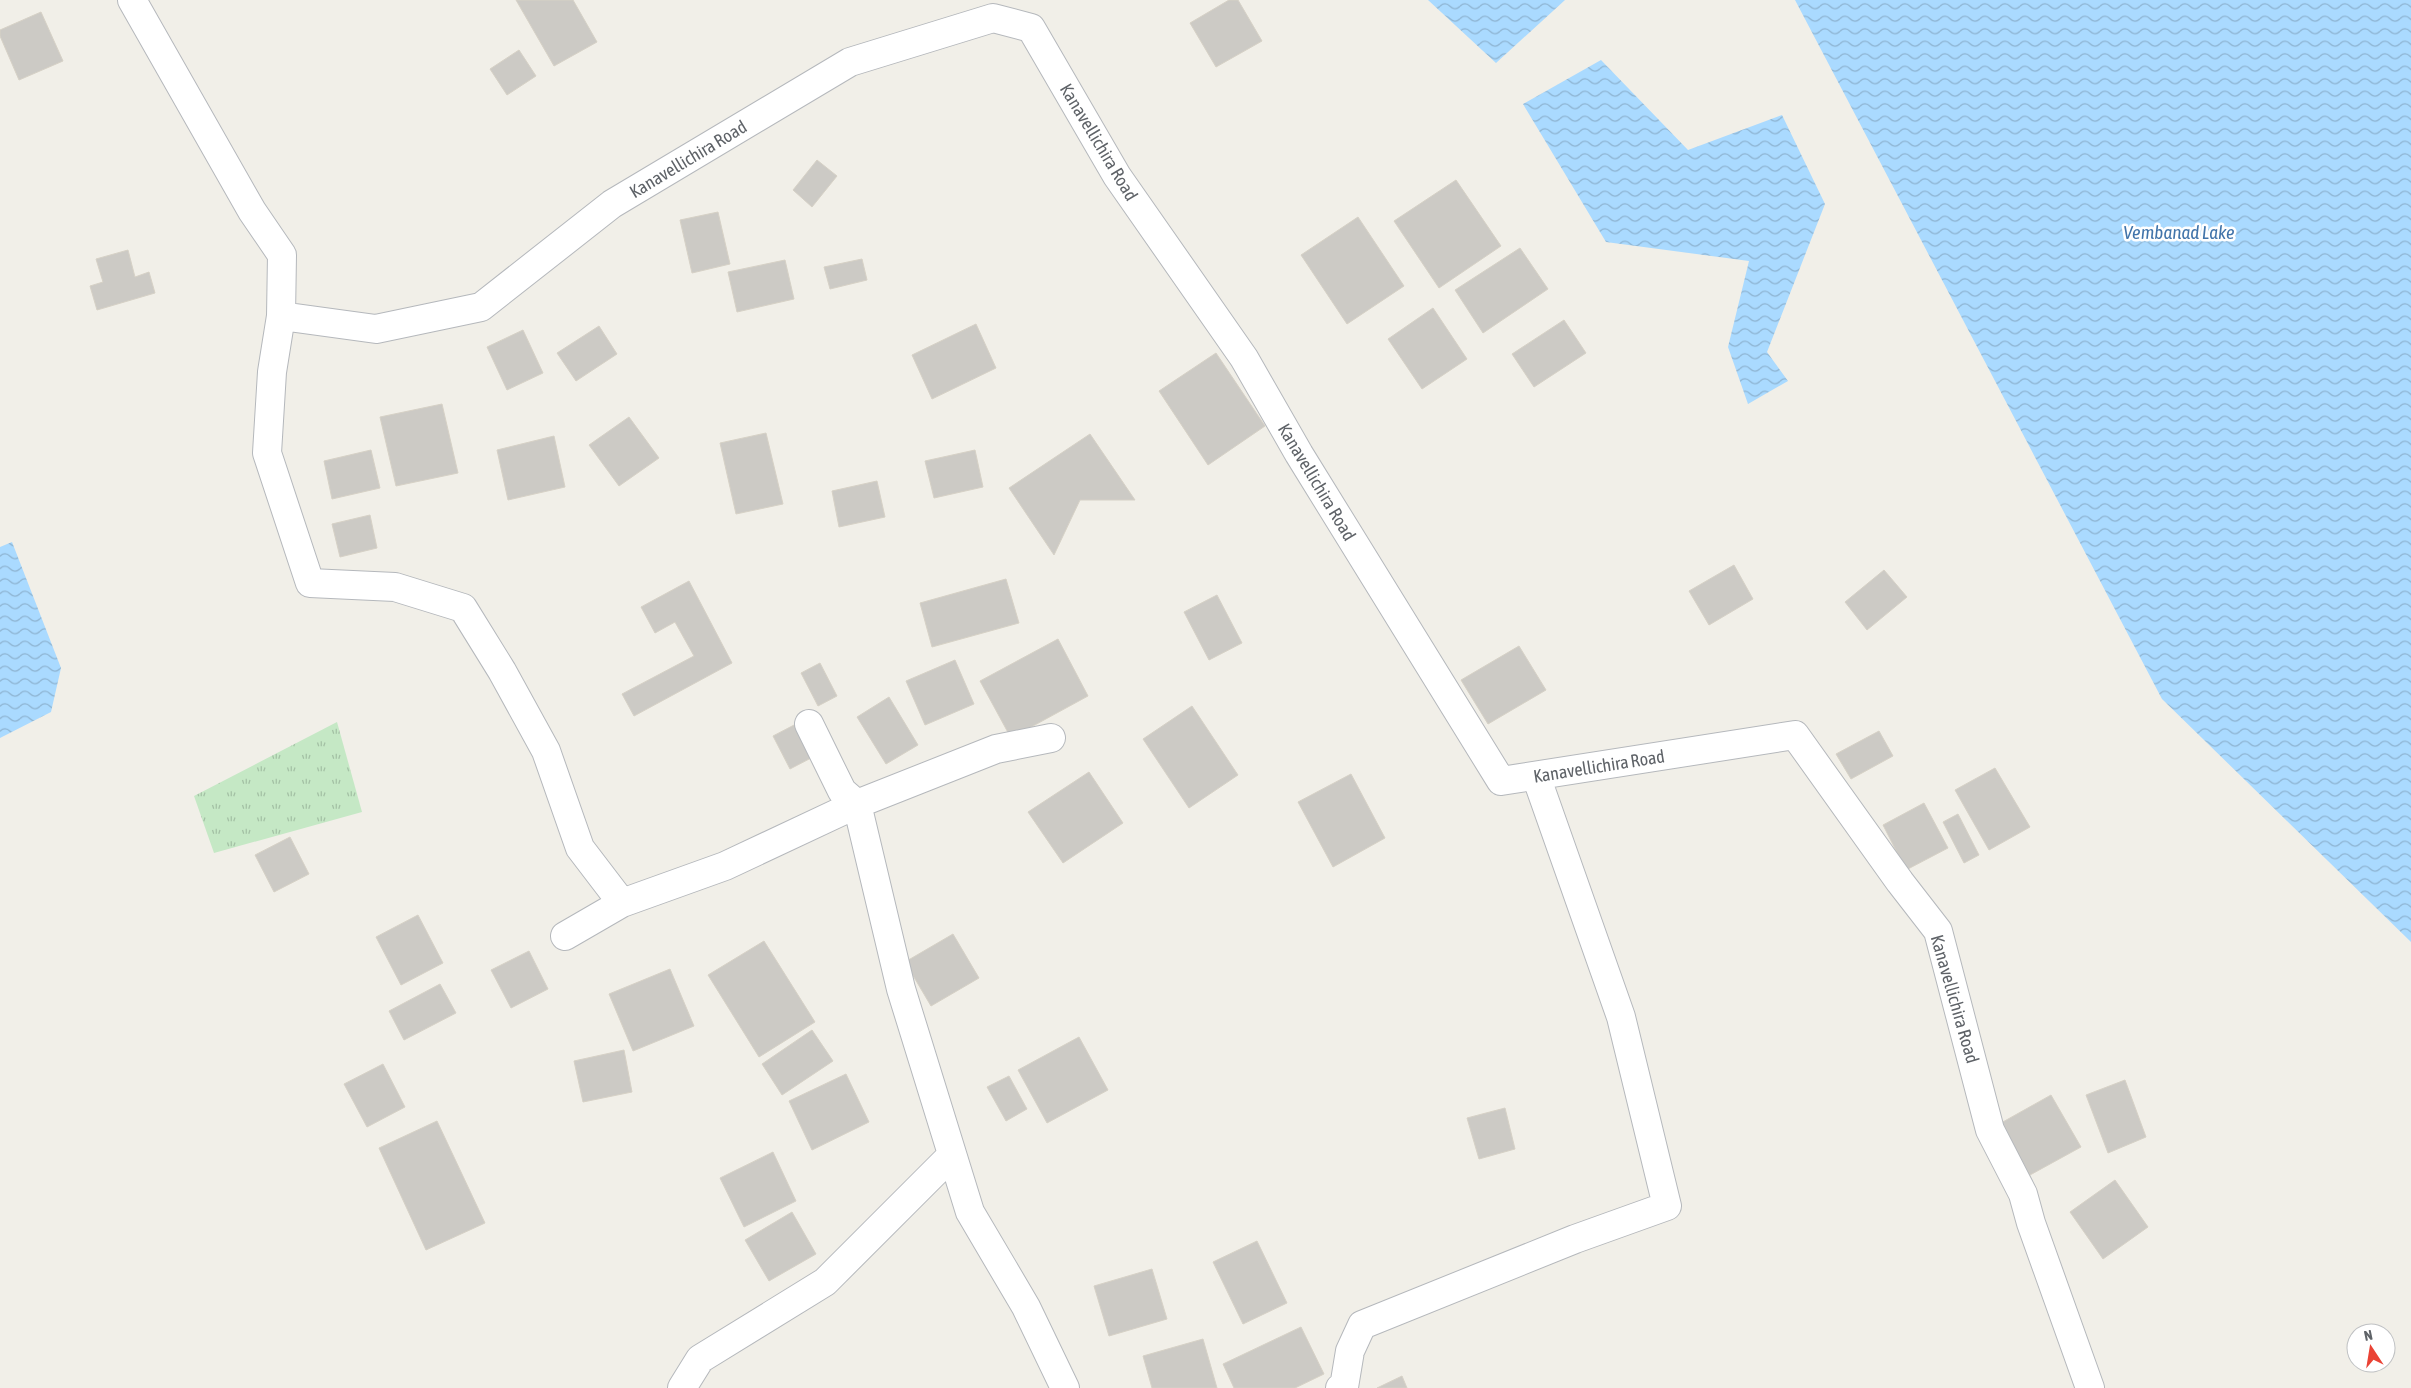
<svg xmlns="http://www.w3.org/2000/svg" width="2411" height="1388" viewBox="0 0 2411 1388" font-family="'Asap Condensed',sans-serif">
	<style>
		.park { fill: url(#park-tufts) }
		.water { fill: url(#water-waves) }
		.building { fill: #cccac5; stroke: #d6d1c6 }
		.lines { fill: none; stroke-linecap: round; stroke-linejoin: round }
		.minor-casing { stroke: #b5b8bc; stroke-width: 30 }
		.minor { stroke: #fff; stroke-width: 28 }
		.labels { text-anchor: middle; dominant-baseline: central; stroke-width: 5; stroke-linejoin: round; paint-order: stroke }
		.street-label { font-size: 18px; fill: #5f6368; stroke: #fff }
		.water-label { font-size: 19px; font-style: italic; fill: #4174aa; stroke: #fff }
	</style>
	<defs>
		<pattern id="park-tufts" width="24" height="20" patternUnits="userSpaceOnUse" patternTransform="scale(1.25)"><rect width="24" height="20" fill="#c5e8c5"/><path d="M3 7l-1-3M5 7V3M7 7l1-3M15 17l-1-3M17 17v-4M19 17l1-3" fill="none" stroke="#a3c0a4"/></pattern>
		<pattern id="water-waves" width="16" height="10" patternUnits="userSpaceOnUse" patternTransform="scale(1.25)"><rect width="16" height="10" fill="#aadaff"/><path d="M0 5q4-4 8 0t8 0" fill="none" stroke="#8eb4d2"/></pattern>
	</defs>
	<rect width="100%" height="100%" fill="#f1efe8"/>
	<!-- park -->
	<path class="park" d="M337,722l25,90 -148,41 -20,-57z"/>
	<!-- water -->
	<path class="water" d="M1428,0h137l-69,63z
		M1795,0h616v942l-249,-243z
		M1601,60l87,90 94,-35 43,89 -58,148 21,29 -40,23 -20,-57 21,-86 -143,-19 -83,-138z
		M12,542l49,126 -10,44 -51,26v-191z"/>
	<!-- building -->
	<path class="building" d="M516,0h57l24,42 -43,24z
		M1229,0h9l24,41 -46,26 -26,-44z
		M41,12l22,49 -44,19 -19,-44v-6z
		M519,50l17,26 -29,19 -17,-26z
		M817,160l20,16 -25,31 -19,-17z
		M1456,180l45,66 -62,42 -45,-67z
		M718,212l12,52 -38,9 -12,-53z
		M1358,217l46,69 -57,38 -46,-69z
		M1520,248l28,41 -65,44 -28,-43z
		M128,250l7,27 14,-5 6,21 -58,17 -7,-24 13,-4 -7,-23z
		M862,259l5,21 -37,9 -6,-22z
		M785,260l9,39 -57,13 -9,-40z
		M1433,308l34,51 -45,30 -34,-50z
		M1564,320l22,33 -52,34 -22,-33z
		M976,324l20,44 -64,31 -20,-44z
		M599,326l18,28 -41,27 -19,-28z
		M523,330l20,43 -36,17 -20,-43z
		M1216,353l49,73 -57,39 -49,-74z
		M442,404l16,69 -62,13 -16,-69z
		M629,417l30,41 -40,28 -30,-41z
		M766,433l17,71 -47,10 -16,-71z
		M1090,434l45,66h-55l-26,55 -45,-67z
		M554,436l11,51 -57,13 -11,-50z
		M371,450l9,38 -48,11 -8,-38z
		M975,450l8,37 -49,11 -9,-37z
		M877,481l8,36 -46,10 -7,-36z
		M370,515l7,33 -37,9 -8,-33z
		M1734,565l19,34 -44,26 -20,-34z
		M1884,570l23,27 -40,33 -22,-28z
		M1006,579l13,44 -87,24 -12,-44z
		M689,581l43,82 -98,53 -12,-22 72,-38 -19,-34 -20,11 -14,-26z
		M1217,595l25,48 -33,17 -25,-48z
		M1058,639l30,57 -77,42 -31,-57z
		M1519,646l27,44 -58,34 -27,-44z
		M955,660l19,44 -49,21 -19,-44z
		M820,663l17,33 -19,10 -17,-33z
		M889,697l29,48 -32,19 -29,-47z
		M1192,706l46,69 -49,33 -46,-69z
		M796,724l17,33 -23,12 -17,-33z
		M1879,731l14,25 -42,23 -15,-25z
		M1995,768l35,59 -41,23 -34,-60z
		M1089,772l34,51 -60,40 -35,-51z
		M1351,774l34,64 -52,29 -35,-65z
		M1924,803l24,45 -42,22 -23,-45z
		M1958,814l21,41 -15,8 -21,-41z
		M290,837l19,37 -35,18 -19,-37z
		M418,915l25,48 -42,22 -25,-48z
		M953,934l26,44 -48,28 -26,-44z
		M764,941l51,81 -56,35 -51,-82z
		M529,951l19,38 -37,19 -20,-38z
		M670,969l24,57 -61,25 -24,-57z
		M440,984l16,29 -52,27 -15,-29z
		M812,1030l21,31 -51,34 -20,-31z
		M1079,1037l29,53 -61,33 -29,-53z
		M624,1050l8,42 -49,10 -9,-41z
		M383,1064l22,43 -38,20 -23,-43z
		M846,1074l23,48 -57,28 -23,-49z
		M1009,1076l18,33 -21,12 -19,-34z
		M2125,1080l21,57 -38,16 -22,-58z
		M2051,1095l30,52 -51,28 -29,-52z
		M1505,1108l10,41 -36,10 -12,-41z
		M437,1121l48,102 -59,27 -47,-102z
		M773,1152l23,49 -52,26 -24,-49z
		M2115,1180l33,47 -45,32 -33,-47z
		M792,1212l24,42 -47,27 -24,-41z
		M1257,1241l30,62 -44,21 -30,-62z
		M1152,1269l15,50 -58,17 -15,-50z
		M1301,1327l23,47 -29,14h-61l-11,-24z
		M1203,1339l14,49h-65l-9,-32z
		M1402,1376l5,12h-30z"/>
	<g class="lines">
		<!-- minor casing -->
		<g class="minor-casing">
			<path id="minor" d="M132,0l120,211 30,44 -1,61 -9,56 -5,81 43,130 85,4 68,21 39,63 44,80 34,97 42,55 103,-37 132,-62 44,185 69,223 56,95 39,81
				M281,316l95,13 105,-22 131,-103 238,-142 143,-44 38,10 86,148 127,182 55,96 202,327 294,-46 105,147 38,49 52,199 33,64 8,29 59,165
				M809,724l33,67 15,13 139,-55 55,-11
				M565,936l57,-33
				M682,1388l18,-29 125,-77 127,-127
				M1340,1388l4,-1 6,-36 12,-26 213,-86 92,-33 -46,-189 -85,-241"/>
		</g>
		<!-- minor -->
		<use href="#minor" class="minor"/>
	</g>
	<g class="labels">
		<!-- street labels -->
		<g class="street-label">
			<text transform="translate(1099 142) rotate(59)">Kanavellichira Road</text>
			<text transform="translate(688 159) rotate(-31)">Kanavellichira Road</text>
			<text transform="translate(1317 482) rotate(59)">Kanavellichira Road</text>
			<text transform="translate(1599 766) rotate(-9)">Kanavellichira Road</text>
			<text transform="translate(1955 999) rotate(74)">Kanavellichira Road</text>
		</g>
		<!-- water labels -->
		<g class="water-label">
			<text x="2179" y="232">Vembanad Lake</text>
		</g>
	</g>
	<!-- north arrow -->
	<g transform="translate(2371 1348) rotate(348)"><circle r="24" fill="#ffffff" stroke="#bfc1c3"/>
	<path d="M0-4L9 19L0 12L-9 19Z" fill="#ea4335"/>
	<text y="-8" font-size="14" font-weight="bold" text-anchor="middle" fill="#5f6368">N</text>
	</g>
</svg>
